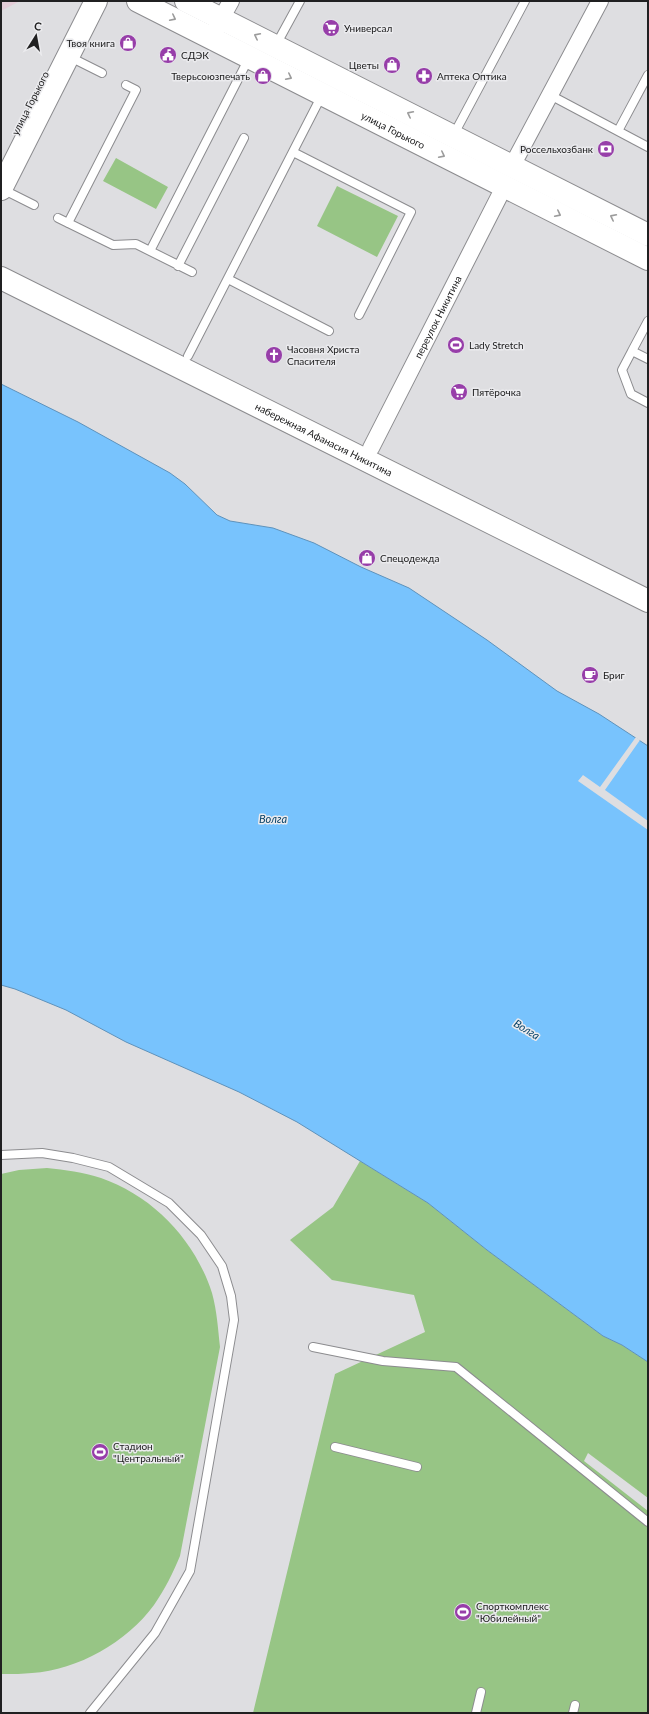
<svg xmlns="http://www.w3.org/2000/svg" width="649" height="1714" viewBox="0 0 649 1714" font-family="Lato,sans-serif">
	<style>
		.industrial { fill: #e4cdd8 }
		.green { fill: #97c585 }
		.water { fill: #78c3fd; stroke: #5e92bb }
		.pier { fill: #dedee1 }
		.lines { fill: none; stroke-linecap: round; stroke-linejoin: round }
		.service-casing { stroke: #8c8c8f; stroke-width: 10 }
		.minor-casing { stroke: #8c8c8f; stroke-width: 18 }
		.secondary-casing { stroke: #8c8c8f; stroke-width: 24 }
		.primary-casing { stroke: #8c8c8f; stroke-width: 24 }
		.service { stroke: #fff; stroke-width: 8 }
		.minor { stroke: #fff; stroke-width: 16 }
		.secondary { stroke: #fff; stroke-width: 22 }
		.primary { stroke: #fff; stroke-width: 22 }
		.oneway { stroke: #9b9b9b }
		.labels { text-anchor: middle; dominant-baseline: central; stroke-width: 3; stroke-linejoin: round; paint-order: stroke }
		.poi-label { font-size: 10px; fill: #202021; stroke: #ebebee; text-anchor: start }
		.street-label { font-size: 10px; fill: #202021; stroke: #ebebee }
		.water-label { font-size: 11px; font-style: italic; fill: #054167; stroke: #ebebee }
	</style>
	<rect width="100%" height="100%" fill="#dedee1"/>
	<!-- industrial -->
	<path class="industrial" d="M1,1h19l-19,10z"/>
	<!-- green -->
	<path class="green" d="M116,158l52,29 -12,22 -53,-28z
		M337,186l61,30 -21,41 -60,-31z
		M360,1161l68,42 59,47 116,86 19,9 26,17v136l-60,-45 -4,8 64,50v202h-395l82,-339 90,-42 -11,-37 -82,-15 -42,-40 43,-33z
		M47,1168c18,2 36,4 54,10 52,18 94,62 111,115 5,18 6,36 8,54l-40,209c-7,17 -15,33 -26,49 -27,37 -76,65 -122,68 -9,1 -19,1 -28,1h-3v-500l18,-4z"/>
	<!-- water -->
	<path class="water" d="M1,384l77,38 92,51 15,11 32,31 13,6 43,7 41,15 47,24 48,21 78,52 70,51 42,23 49,32v616l-26,-17 -19,-9 -116,-86 -59,-47 -131,-81 -58,-30 -113,-50 -60,-32 -51,-21 -14,-4z"/>
	<!-- pier -->
	<path class="pier" d="M636,737l4,3 -35,50 43,31v9l-70,-49 5,-6 17,12z"/>
	<g class="lines">
		<!-- service casing -->
		<g class="service-casing">
			<path id="service" d="M276,45l24,-44
				M68,56l34,17
				M550,95l98,52
				M618,131l30,-56
				M453,136l72,-135
				M293,152l118,60 -52,103
				M2,189l32,16
				M58,218l55,27 23,-1 56,28
				M68,223l68,-133 -10,-5
				M150,251l99,-193
				M178,266l66,-128
				M228,279l101,52
				M648,321l-16,30 16,8
				M632,351l-10,19 9,24 17,9
				M188,356l134,-261
				M1,1155l41,-2 31,5 36,9 60,36 32,32 21,31 9,30 3,24 -44,251 -35,62 -65,80
				M313,1347l70,14 73,6 192,155
				M335,1447l82,20
				M476,1713l5,-21
				M573,1713l2,-8"/>
		</g>
		<!-- minor casing -->
		<g class="minor-casing">
			<g id="minor">
				<path d="M216,28l15,-27"/>
				<path d="M512,166l88,-165"/>
				<path id="s1" d="M371,448l133,-261"/>
			</g>
		</g>
		<!-- secondary casing -->
		<g class="secondary-casing">
			<g id="secondary">
				<path id="s2" d="M1,278l647,323"/>
			</g>
		</g>
		<!-- primary casing -->
		<g class="primary-casing">
			<g id="primary">
				<path id="s3" d="M138,1l510,258"/>
				<path d="M186,1l462,234"/>
				<path d="M1,189l95,-188"/>
			</g>
		</g>
		<!-- service -->
		<use href="#service" class="service"/>
		<!-- minor -->
		<use href="#minor" class="minor"/>
		<!-- secondary -->
		<use href="#secondary" class="secondary"/>
		<!-- primary -->
		<use href="#primary" class="primary"/>
	</g>
	<!-- one-way arrows -->
	<defs><path id="oneway-chevron" d="M-2-3.5L2.5 0L-2 3.5" fill="none" stroke-width="1.6" stroke-linecap="round" stroke-linejoin="round"/></defs>
	<g class="oneway">
		<use href="#oneway-chevron" transform="translate(173 18) rotate(27)"/>
		<use href="#oneway-chevron" transform="translate(257 36) rotate(-153)"/>
		<use href="#oneway-chevron" transform="translate(289 77) rotate(27)"/>
		<use href="#oneway-chevron" transform="translate(410 114) rotate(-153)"/>
		<use href="#oneway-chevron" transform="translate(442 155) rotate(27)"/>
		<use href="#oneway-chevron" transform="translate(558 214) rotate(27)"/>
		<use href="#oneway-chevron" transform="translate(613 217) rotate(-153)"/>
	</g>
	<!-- icons -->
	<defs>
		<g id="supermarket-disc" transform="scale(0.9)"><circle r="9.5" fill="#973ea9" stroke="#ebebee"/><path d="M-6-5.5h2.5l.6 2H6L4.5 2H-2.5L-4.4-4H-6ZM-1.5 3.2a1.3 1.3 0 1 0 .1 0ZM3 3.2a1.3 1.3 0 1 0 .1 0Z" fill="#fff"/></g>
		<g id="shop-disc" transform="scale(0.9)"><circle r="9.5" fill="#973ea9" stroke="#ebebee"/><path d="M-5-2.5h2.3a2.7 3.5 0 0 1 5.4 0H5L5.5 6h-11ZM-1.5-2.5h3a1.5 2.3 0 0 0-3 0Z" fill="#fff"/></g>
		<g id="civic-disc" transform="scale(0.9)"><circle r="9.5" fill="#973ea9" stroke="#ebebee"/><path d="M-.6-6.5H3V-4.5H.6V-3L4-1V1h2V6H-6V1h2V-1L-.6-3ZM-1.2 2.5V6h2.4V2.5Z" fill="#fff"/></g>
		<g id="pharmacy-disc" transform="scale(0.9)"><circle r="9.5" fill="#973ea9" stroke="#ebebee"/><path d="M-2-6h4v4h4v4h-4v4h-4v-4h-4v-4h4Z" fill="#fff"/></g>
		<g id="bank-disc" transform="scale(0.9)"><circle r="9.5" fill="#973ea9" stroke="#ebebee"/><path d="M-6-4H6V4H-6ZM0-2.3a2.3 2.3 0 1 0 0 4.6a2.3 2.3 0 1 0 0-4.6Z" fill="#fff"/></g>
		<g id="stadium-disc" transform="scale(0.9)"><circle r="9.5" fill="#973ea9" stroke="#ebebee"/><path d="M0-5a6.5 5 0 1 0 0 10a6.5 5 0 1 0 0-10ZM-3.5-1.8h7v3.6h-7Z" fill="#fff"/></g>
		<g id="church-disc" transform="scale(0.9)"><circle r="9.5" fill="#973ea9" stroke="#ebebee"/><path d="M-1.2-6h2.4v3.5h3.3v2.4h-3.3V6h-2.4V-.1h-3.3v-2.4h3.3Z" fill="#fff"/></g>
		<g id="cafe-disc" transform="scale(0.9)"><circle r="9.5" fill="#973ea9" stroke="#ebebee"/><path d="M-5.5-4.5H6V0H3Q3 3.5 0 3.5H-2.5Q-5.5 3.5-5.5 0ZM3-3.2v2h1.7v-2ZM-6 4.5H4V6H-6Z" fill="#fff"/></g>
	</defs>
	<g fill-rule="evenodd">
		<use href="#supermarket-disc" x="331" y="28"/>
		<use href="#shop-disc" x="128" y="43"/>
		<use href="#civic-disc" x="168" y="55"/>
		<use href="#shop-disc" x="392" y="65"/>
		<use href="#shop-disc" x="263" y="76"/>
		<use href="#pharmacy-disc" x="424" y="76"/>
		<use href="#bank-disc" x="606" y="149"/>
		<use href="#stadium-disc" x="456" y="345"/>
		<use href="#church-disc" x="274" y="355"/>
		<use href="#supermarket-disc" x="459" y="392"/>
		<use href="#shop-disc" x="367" y="558"/>
		<use href="#cafe-disc" x="590" y="675"/>
		<use href="#stadium-disc" x="100" y="1452"/>
		<use href="#stadium-disc" x="463" y="1612"/>
	</g>
	<g class="labels">
		<!-- poi labels -->
		<g class="poi-label">
			<text x="344" y="28">Универсал</text>
			<text x="115" y="43" text-anchor="end">Твоя книга</text>
			<text x="181" y="55">СДЭК</text>
			<text x="379" y="65" text-anchor="end">Цветы</text>
			<text x="250" y="76" text-anchor="end">Тверьсоюзпечать</text>
			<text x="437" y="76">Аптека Оптика</text>
			<text x="593" y="149" text-anchor="end">Россельхозбанк</text>
			<text x="469" y="345">Lady Stretch</text>
			<text x="287" y="349">Часовня Христа<tspan x="287" dy="12">Спасителя</tspan></text>
			<text x="472" y="392">Пятёрочка</text>
			<text x="380" y="558">Спецодежда</text>
			<text x="603" y="675">Бриг</text>
			<text x="113" y="1446">Стадион<tspan x="113" dy="12">"Центральный"</tspan></text>
			<text x="476" y="1606">Спорткомплекс<tspan x="476" dy="12">"Юбилейный"</tspan></text>
		</g>
		<!-- street labels -->
		<g class="street-label">
			<text transform="translate(30 103) rotate(-63)">улица Горького</text>
			<text stroke="none"><textPath href="#s3" startOffset="286">улица Горького</textPath></text>
			<text stroke="none"><textPath href="#s1" startOffset="147">переулок Никитина</textPath></text>
			<text stroke="none"><textPath href="#s2" startOffset="361">набережная Афанасия Никитина</textPath></text>
		</g>
		<!-- water labels -->
		<g class="water-label">
			<text x="273" y="818">Волга</text>
			<text transform="translate(527 1029) rotate(31)">Волга</text>
		</g>
	</g>
	<!-- border -->
	<rect width="649" height="1714" fill="none" stroke="#202021" stroke-width="4"/>
	<!-- north arrow -->
	<g transform="translate(36 36) rotate(11)" stroke="#ebebee" stroke-width="3" paint-order="stroke">
	<path d="M0-3L7 15L0 10L-7 15Z" fill="#202021"/>
	<text y="-6" font-size="11" font-weight="bold" text-anchor="middle" fill="#202021">С</text>
	</g>
</svg>
